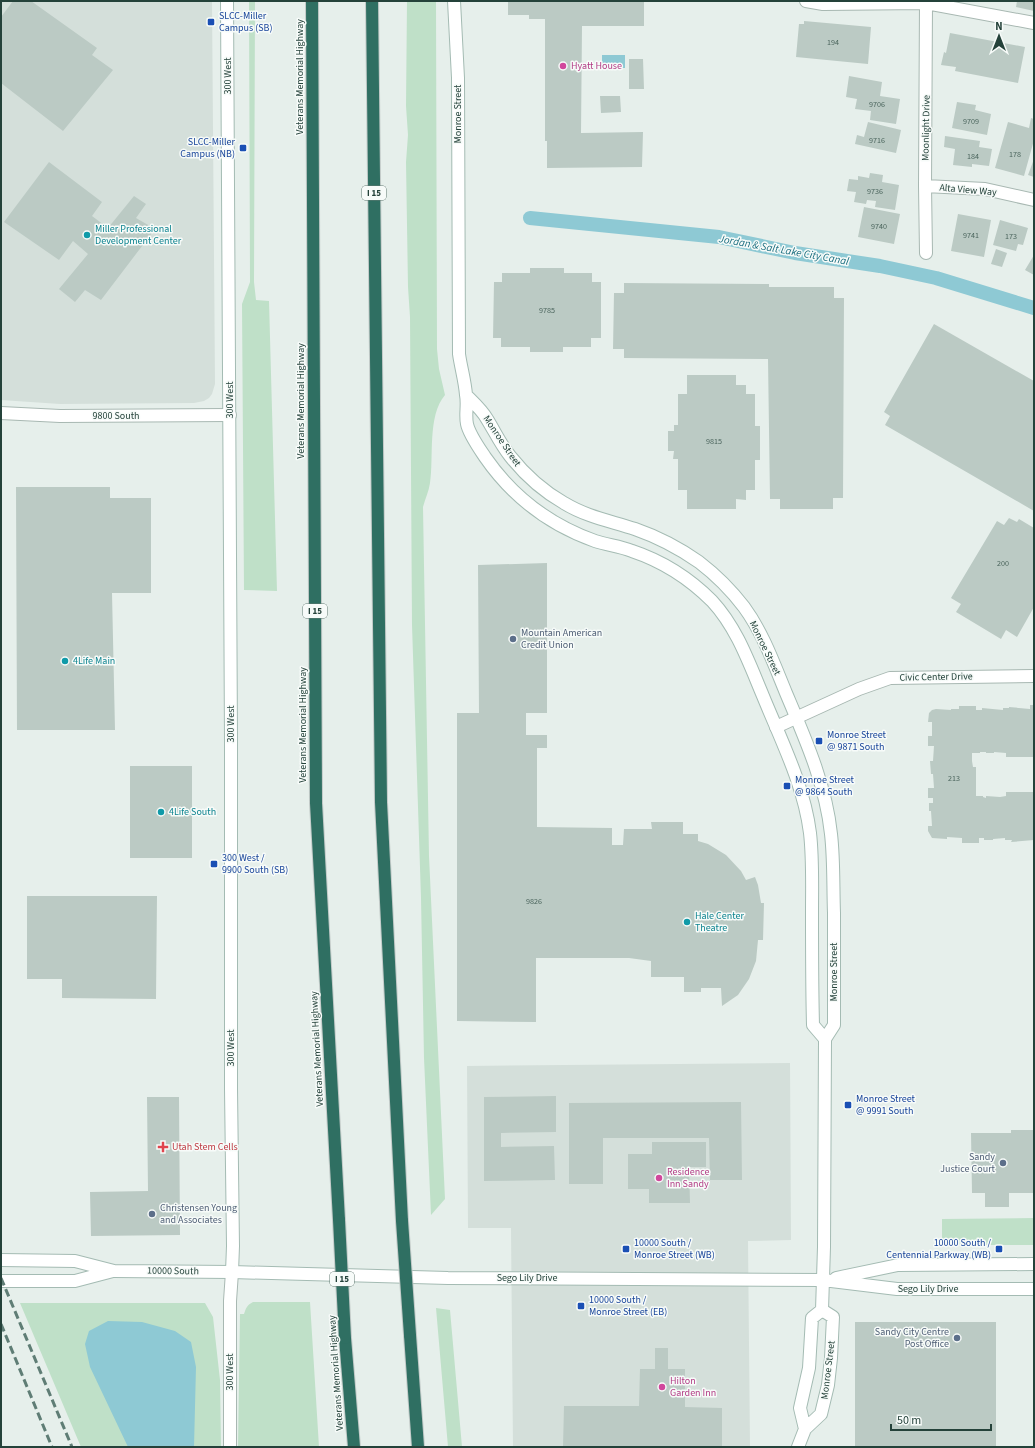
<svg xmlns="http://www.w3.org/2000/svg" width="1035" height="1448" viewBox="0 0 1035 1448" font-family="'Source Sans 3',sans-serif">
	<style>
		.built { fill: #d4dfda }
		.green { fill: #bfe0c8 }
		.water { fill: #8ec9d4 }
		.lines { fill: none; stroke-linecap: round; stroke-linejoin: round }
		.canal { stroke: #8ec9d4; stroke-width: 14 }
		.building { fill: #bbcac4 }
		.street-casing { stroke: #a8b8b2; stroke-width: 14 }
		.secondary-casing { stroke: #a4bbb3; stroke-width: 14 }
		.highway-casing { stroke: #c2cac8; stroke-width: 14 }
		.street { stroke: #fff; stroke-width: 12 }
		.secondary { stroke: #fff; stroke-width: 12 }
		.highway { stroke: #2f6f62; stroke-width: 12 }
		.rail { stroke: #5f7d75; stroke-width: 3; stroke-dasharray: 8 4; stroke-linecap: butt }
		.highway-bridge-casing { stroke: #c2cac8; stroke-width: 14; stroke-linecap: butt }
		.highway-bridge { stroke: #2f6f62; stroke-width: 12 }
		.transit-dot { fill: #1a4fb4; stroke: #f7fbf9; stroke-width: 1.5 }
		.hotel-dot { fill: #d1479c; stroke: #f7fbf9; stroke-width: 1.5 }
		.culture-dot { fill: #0f9aa8; stroke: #f7fbf9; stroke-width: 1.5 }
		.service-dot { fill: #5c6f8a; stroke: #f7fbf9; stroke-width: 1.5 }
		.health-dot { fill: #e0444e; stroke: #f7fbf9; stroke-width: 1.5 }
		.labels { text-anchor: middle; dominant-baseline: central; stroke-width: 3; stroke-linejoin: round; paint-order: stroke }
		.number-label { font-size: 8px; fill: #4a645c }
		.shield { fill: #f7fbf9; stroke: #637a73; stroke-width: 1 }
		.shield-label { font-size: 9px; font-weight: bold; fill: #24423a }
		.transit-label { font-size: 10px; fill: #164399; stroke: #f7fbf9; text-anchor: start }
		.hotel-label { font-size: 10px; fill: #b23c85; stroke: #f7fbf9; text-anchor: start }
		.street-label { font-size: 10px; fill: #24423a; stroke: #f7fbf9 }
		.culture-label { font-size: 10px; fill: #0d838f; stroke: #f7fbf9; text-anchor: start }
		.service-label { font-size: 10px; fill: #4e5e75; stroke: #f7fbf9; text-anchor: start }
		.health-label { font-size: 10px; fill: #be3a42; stroke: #f7fbf9; text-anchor: start }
		.water-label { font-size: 11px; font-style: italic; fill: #1c6f80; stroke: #f7fbf9 }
	</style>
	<rect width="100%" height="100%" fill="#e6efeb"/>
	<!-- built -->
	<path class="built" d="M1,1h211l3,383 -3,10 -3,4 -5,3 -10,2 -134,1 -59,-4z
		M790,1063l1,177 -43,1 2,206h-237l-2,-219h-43l-1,-162z"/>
	<!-- green -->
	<path class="green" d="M249,1h6l-1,281 2,18 13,1 8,290 -33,-1 -2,-286 8,-22z
		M407,1h29l1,348 2,20 6,26c-18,21 -11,63 -15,88 -1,8 -5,16 -7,24l6,349 16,343 -14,16 -7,-157 -3,-160 -9,-273 -2,-308 -2,-30 -2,-125 2,-27 -2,-29z
		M1034,1218v27h-92v-26z
		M253,1302h57l9,145h-81l2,-133h4c2,-6 3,-9 9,-12z
		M20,1303h185l8,14 7,63 1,67h-140z
		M436,1308l14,2 12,137h-14z"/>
	<!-- water -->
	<path class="water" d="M602,55h23v13h-23z
		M108,1321l34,1 33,9 16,11 5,25 -2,80h-66l-38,-80 -5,-23 4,-13z"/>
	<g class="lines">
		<!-- canal -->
		<path class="canal" d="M530,218l189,19 76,16 85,13 56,12 98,30"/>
	</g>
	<!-- building -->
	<path class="building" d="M13,1h18l66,47 -5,7 21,15 -50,61 -62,-48v-66z
		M508,1h136v25h-62l-1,107 62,-1 -1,35 -95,1v-27h-2v-122h-16v-4h-21z
		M1017,1h17v10l-18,-4z
		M804,21l67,6 -3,37 -72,-7 3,-33h5z
		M950,33l75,14 -7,36 -63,-12 1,-4 -15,-2 3,-13 2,1z
		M629,59h14l1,30h-15z
		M849,76l33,6 -2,14 20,3 -4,25 -26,-4 1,-9 -16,-2 2,-10 -11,-2z
		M600,96h20l1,16 -20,1z
		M957,102l19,3 -1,5 16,4 -4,21 -35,-7z
		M1031,118l3,1v21l-10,36 -29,-8 13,-46 21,6z
		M868,122l33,8 -5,23 -41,-9 2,-9 7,2z
		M945,136l35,5 -1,6 13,2 -3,17 -17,-2v3l-19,-2 2,-16 -11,-2z
		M1034,159v18l-6,-2z
		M49,162l53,40 -10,14 16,12 26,-32 12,8 -10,14 19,11 -54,71 -16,-10 -10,12 -16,-13 29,-35 -15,-13 -14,19 -55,-38z
		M870,173l13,2 -1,7 17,3 -4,25 -20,-3 1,-6 -9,-1 -1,4 -12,-2 2,-10 -9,-1 2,-12 9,1v-4l11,2z
		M864,207l36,7 -6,30 -36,-7z
		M958,214l33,6 -7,37 -33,-6z
		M1000,220l28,8 -5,17 -5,-1 -2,7 -23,-6z
		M996,249l11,4 -5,14 -11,-3z
		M1034,255v20l-9,-5z
		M530,268h34v5h28v9h9v56h-10v9h-28v5h-33v-5h-29v-9h-8l1,-56h8v-9h28z
		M624,283l145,1v3h65v11h10l-1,200h-10v11h-53v-10h-10l-2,-140 -144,-1v-9h-11l1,-56h10z
		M934,324l100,57v130l-149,-86 5,-9 -6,-4z
		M687,375h49v10h10v9h9v32h5v34h-5v30h-9v10l-10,-1v10h-49v-19h-9v-31h-5l1,-8h-6v-20h6v-6h4v-31h9z
		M16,487h94v11h41v95h-39l3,137h-98z
		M1009,518l8,4 2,-3 15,9v79l-17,30 -11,-7 -5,9 -45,-27 5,-8 -10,-6 46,-77 7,4z
		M547,563v150h-21v22h21v13h-10v79l75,1v17h11l1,-16h28l-1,-7h32v12h15v7l10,3 18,11 15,16 5,9 9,-3 3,8 3,18h3l-1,37h-5l-2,21 -7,18 -11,16 -16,11 -1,-18h-20v4h-17v-15h-33v-16l-22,-3h-93v64l-79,-1v-308h22l-1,-148z
		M1030,705h4v52h-28v-4l-12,-1v1h-8v-1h-6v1h-8v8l1,6h3v29h7v1l3,1v-2l14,1 6,-1v-4h28v48l-23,2 1,-2h-7v-2l-12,1v1h-9v-2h-5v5h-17v-5l-15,-1v2l-15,-1 -4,-7v-5h4l-1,-15h-2v-8h4v-5h-5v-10h6l-1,-14h-2l-1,-13h3l1,-15h-6v-10h4v-14h-4l1,-9 3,-3 4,-1 15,1v-1h8v-3h17v4h6v-2l21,2v-2h6v-1l21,2z
		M130,766h62v92h-62z
		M27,896h130l-1,103 -94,-1v-19h-35z
		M556,1096v36l-55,1v14l53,-1 1,34 -71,1v-84z
		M147,1097h32l1,138 -89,1 -1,-44 58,-1z
		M741,1102l1,78h-32l-1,-42h-106v46h-34v-81z
		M1011,1130h23v63h-25v14h-24v-14h-13l-1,-60h40z
		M652,1142h54v25h-17l1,36h-41v-14h-21v-35h24z
		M855,1322h141v125h-141z
		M655,1348h13v21h17v38l37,1v39h-159l1,-41h75l1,-37h15z"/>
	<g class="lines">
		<!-- street casing -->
		<g class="street-casing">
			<path id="street" d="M806,1l17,3 103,-1 108,20
				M925,186l60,3 49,11
				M926,253l-1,-67 1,-183
				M1,413l59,3 170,-1
				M776,727l83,-38 31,-11 144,-2
				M230,1447v-146l2,-29"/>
		</g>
		<!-- secondary casing -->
		<g class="secondary-casing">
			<path id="secondary" d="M227,1l4,739v349l2,157 -1,26
				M454,1l4,77 1,276c2,14 6,27 7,41 2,9 -1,20 1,29 2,10 12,24 18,33 27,39 65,68 110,84 12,4 25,5 37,10 30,10 57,27 80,50 25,27 37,62 51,95 18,44 41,89 47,137 3,26 2,53 2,79 0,38 0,75 1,113l12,14
				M466,395c7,7 16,15 21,24 8,13 14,26 23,37 15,19 33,35 54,47 23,14 47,18 71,26 23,8 44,19 64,33 17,13 32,28 45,45 19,26 30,57 42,86 19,45 40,92 45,141 3,26 2,53 3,79 0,38 0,75 0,112l-9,14 -1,208 -2,63 -10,8 -3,50 -9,40 5,21
				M1,1260l74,1 39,10 118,1 216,6 375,2 74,9h137
				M836,1278l62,-13 136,-1
				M1,1281h74l38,-10
				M798,1447l7,-18 16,-15 7,-29 3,-27 2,-41 -11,-7"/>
		</g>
		<!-- highway casing -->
		<g class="highway-casing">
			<path id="highway" d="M312,1l4,802 23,417
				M372,1l9,801 21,419
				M410,1335l8,112
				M345,1338l9,109"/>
		</g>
		<!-- street -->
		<use href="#street" class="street"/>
		<!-- secondary -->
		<use href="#secondary" class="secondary"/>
		<!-- highway -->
		<use href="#highway" class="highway"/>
		<!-- rail -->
		<path class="rail" d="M1,1278l71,169
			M1,1324l51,123"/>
		<!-- highway-bridge casing -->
		<g class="highway-bridge-casing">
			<path id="highway-bridge" d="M339,1220l6,118
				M402,1221l8,114"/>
		</g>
		<!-- highway-bridge -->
		<use href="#highway-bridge" class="highway-bridge"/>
	</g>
	<!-- markers -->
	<g class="transit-dot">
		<rect x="207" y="18" width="8" height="8" rx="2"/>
		<rect x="239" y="144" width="8" height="8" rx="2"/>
		<rect x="815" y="737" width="8" height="8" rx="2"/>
		<rect x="783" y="782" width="8" height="8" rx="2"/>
		<rect x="210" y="860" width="8" height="8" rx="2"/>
		<rect x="844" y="1101" width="8" height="8" rx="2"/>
		<rect x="622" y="1245" width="8" height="8" rx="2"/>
		<rect x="995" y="1245" width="8" height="8" rx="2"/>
		<rect x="577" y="1302" width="8" height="8" rx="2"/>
	</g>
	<g class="hotel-dot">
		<circle cx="563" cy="66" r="4"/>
		<circle cx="659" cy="1178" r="4"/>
		<circle cx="662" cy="1387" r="4"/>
	</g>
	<g class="culture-dot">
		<circle cx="87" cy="235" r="4"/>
		<circle cx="65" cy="661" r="4"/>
		<circle cx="161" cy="812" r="4"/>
		<circle cx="687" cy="922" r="4"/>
	</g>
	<g class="service-dot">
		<circle cx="513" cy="639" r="4"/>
		<circle cx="1003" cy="1163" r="4"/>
		<circle cx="152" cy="1214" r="4"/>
		<circle cx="957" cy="1338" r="4"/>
	</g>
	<path class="health-dot" d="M161 1141h4v4h4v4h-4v4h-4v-4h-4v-4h4z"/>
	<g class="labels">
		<!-- number labels -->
		<g class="number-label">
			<text x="833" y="42">194</text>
			<text x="877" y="104">9706</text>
			<text x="971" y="121">9709</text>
			<text x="877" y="140">9716</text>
			<text x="1015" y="154">178</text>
			<text x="973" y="156">184</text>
			<text x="875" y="191">9736</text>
			<text x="879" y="226">9740</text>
			<text x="971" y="235">9741</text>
			<text x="1011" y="236">173</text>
			<text x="547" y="310">9785</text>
			<text x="714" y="441">9815</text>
			<text x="1003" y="563">200</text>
			<text x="954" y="778">213</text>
			<text x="534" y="901">9826</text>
		</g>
		<!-- shield labels -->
		<g class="shield">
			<rect x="362" y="186" width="24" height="14" rx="3"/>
			<rect x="303" y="604" width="24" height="14" rx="3"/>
			<rect x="330" y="1272" width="24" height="14" rx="3"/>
		</g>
		<g class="shield-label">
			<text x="374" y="193">I 15</text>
			<text x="315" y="611">I 15</text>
			<text x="342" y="1279">I 15</text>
		</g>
		<!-- transit labels -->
		<g class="transit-label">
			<text x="219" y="16">SLCC-Miller<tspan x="219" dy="12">Campus (SB)</tspan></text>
			<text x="235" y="142" text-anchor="end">SLCC-Miller<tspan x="235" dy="12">Campus (NB)</tspan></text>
			<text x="827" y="735">Monroe Street<tspan x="827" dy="12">@ 9871 South</tspan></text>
			<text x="795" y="780">Monroe Street<tspan x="795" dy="12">@ 9864 South</tspan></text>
			<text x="222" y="858">300 West /<tspan x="222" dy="12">9900 South (SB)</tspan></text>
			<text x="856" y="1099">Monroe Street<tspan x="856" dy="12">@ 9991 South</tspan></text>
			<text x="634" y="1243">10000 South /<tspan x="634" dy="12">Monroe Street (WB)</tspan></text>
			<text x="991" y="1243" text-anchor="end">10000 South /<tspan x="991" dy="12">Centennial Parkway (WB)</tspan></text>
			<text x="589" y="1300">10000 South /<tspan x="589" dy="12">Monroe Street (EB)</tspan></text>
		</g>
		<!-- hotel labels -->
		<g class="hotel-label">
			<text x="571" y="66">Hyatt House</text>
			<text x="667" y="1172">Residence<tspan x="667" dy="12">Inn Sandy</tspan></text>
			<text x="670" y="1381">Hilton<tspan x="670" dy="12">Garden Inn</tspan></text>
		</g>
		<!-- street labels -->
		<g class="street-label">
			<text transform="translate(228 76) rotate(-90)">300 West</text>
			<text transform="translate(300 77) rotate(-90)">Veterans Memorial Highway</text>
			<text transform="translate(458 114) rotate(-90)">Monroe Street</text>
			<text transform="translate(926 128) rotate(-89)">Moonlight Drive</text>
			<text transform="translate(968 190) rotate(5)">Alta View Way</text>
			<text transform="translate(230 400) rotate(-90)">300 West</text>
			<text transform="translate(301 401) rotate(-90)">Veterans Memorial Highway</text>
			<text x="116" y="416">9800 South</text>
			<text transform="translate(502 441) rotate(56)">Monroe Street</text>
			<text transform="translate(765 648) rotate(64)">Monroe Street</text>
			<text transform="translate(936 677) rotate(-1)">Civic Center Drive</text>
			<text transform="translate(231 724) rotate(-90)">300 West</text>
			<text transform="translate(303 725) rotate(-90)">Veterans Memorial Highway</text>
			<text transform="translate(834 972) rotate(-90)">Monroe Street</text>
			<text transform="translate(231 1048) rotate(-90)">300 West</text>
			<text transform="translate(317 1049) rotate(-93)">Veterans Memorial Highway</text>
			<text transform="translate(173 1271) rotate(1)">10000 South</text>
			<text x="527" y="1278">Sego Lily Drive</text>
			<text x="928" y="1289">Sego Lily Drive</text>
			<text transform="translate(828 1370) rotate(-83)">Monroe Street</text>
			<text transform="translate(230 1372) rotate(-90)">300 West</text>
			<text transform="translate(336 1373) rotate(-94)">Veterans Memorial Highway</text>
		</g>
		<!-- culture labels -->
		<g class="culture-label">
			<text x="95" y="229">Miller Professional<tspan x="95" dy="12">Development Center</tspan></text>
			<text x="73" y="661">4Life Main</text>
			<text x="169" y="812">4Life South</text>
			<text x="695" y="916">Hale Center<tspan x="695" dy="12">Theatre</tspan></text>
		</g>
		<!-- service labels -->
		<g class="service-label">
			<text x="521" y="633">Mountain American<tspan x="521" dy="12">Credit Union</tspan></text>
			<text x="995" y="1157" text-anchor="end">Sandy<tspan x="995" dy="12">Justice Court</tspan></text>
			<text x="160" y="1208">Christensen Young<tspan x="160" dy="12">and Associates</tspan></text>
			<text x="949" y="1332" text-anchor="end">Sandy City Centre<tspan x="949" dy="12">Post Office</tspan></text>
		</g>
		<!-- health labels -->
		<g class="health-label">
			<text x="172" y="1147">Utah Stem Cells</text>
		</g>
		<!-- water labels -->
		<g class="water-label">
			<text transform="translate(784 250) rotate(10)">Jordan &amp; Salt Lake City Canal</text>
		</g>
	</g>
	<!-- border -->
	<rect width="1035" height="1448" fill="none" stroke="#24423a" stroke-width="4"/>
	<!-- north arrow -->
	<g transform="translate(999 36)" stroke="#f7fbf9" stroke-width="3" paint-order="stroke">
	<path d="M0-3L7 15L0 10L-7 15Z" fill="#24423a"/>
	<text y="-6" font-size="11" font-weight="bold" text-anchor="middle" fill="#24423a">N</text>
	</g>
	<!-- scale -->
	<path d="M891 1424v6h100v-6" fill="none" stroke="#24423a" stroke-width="2"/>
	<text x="897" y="1424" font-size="12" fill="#24423a" stroke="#f7fbf9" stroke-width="3" paint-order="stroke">50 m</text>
</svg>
